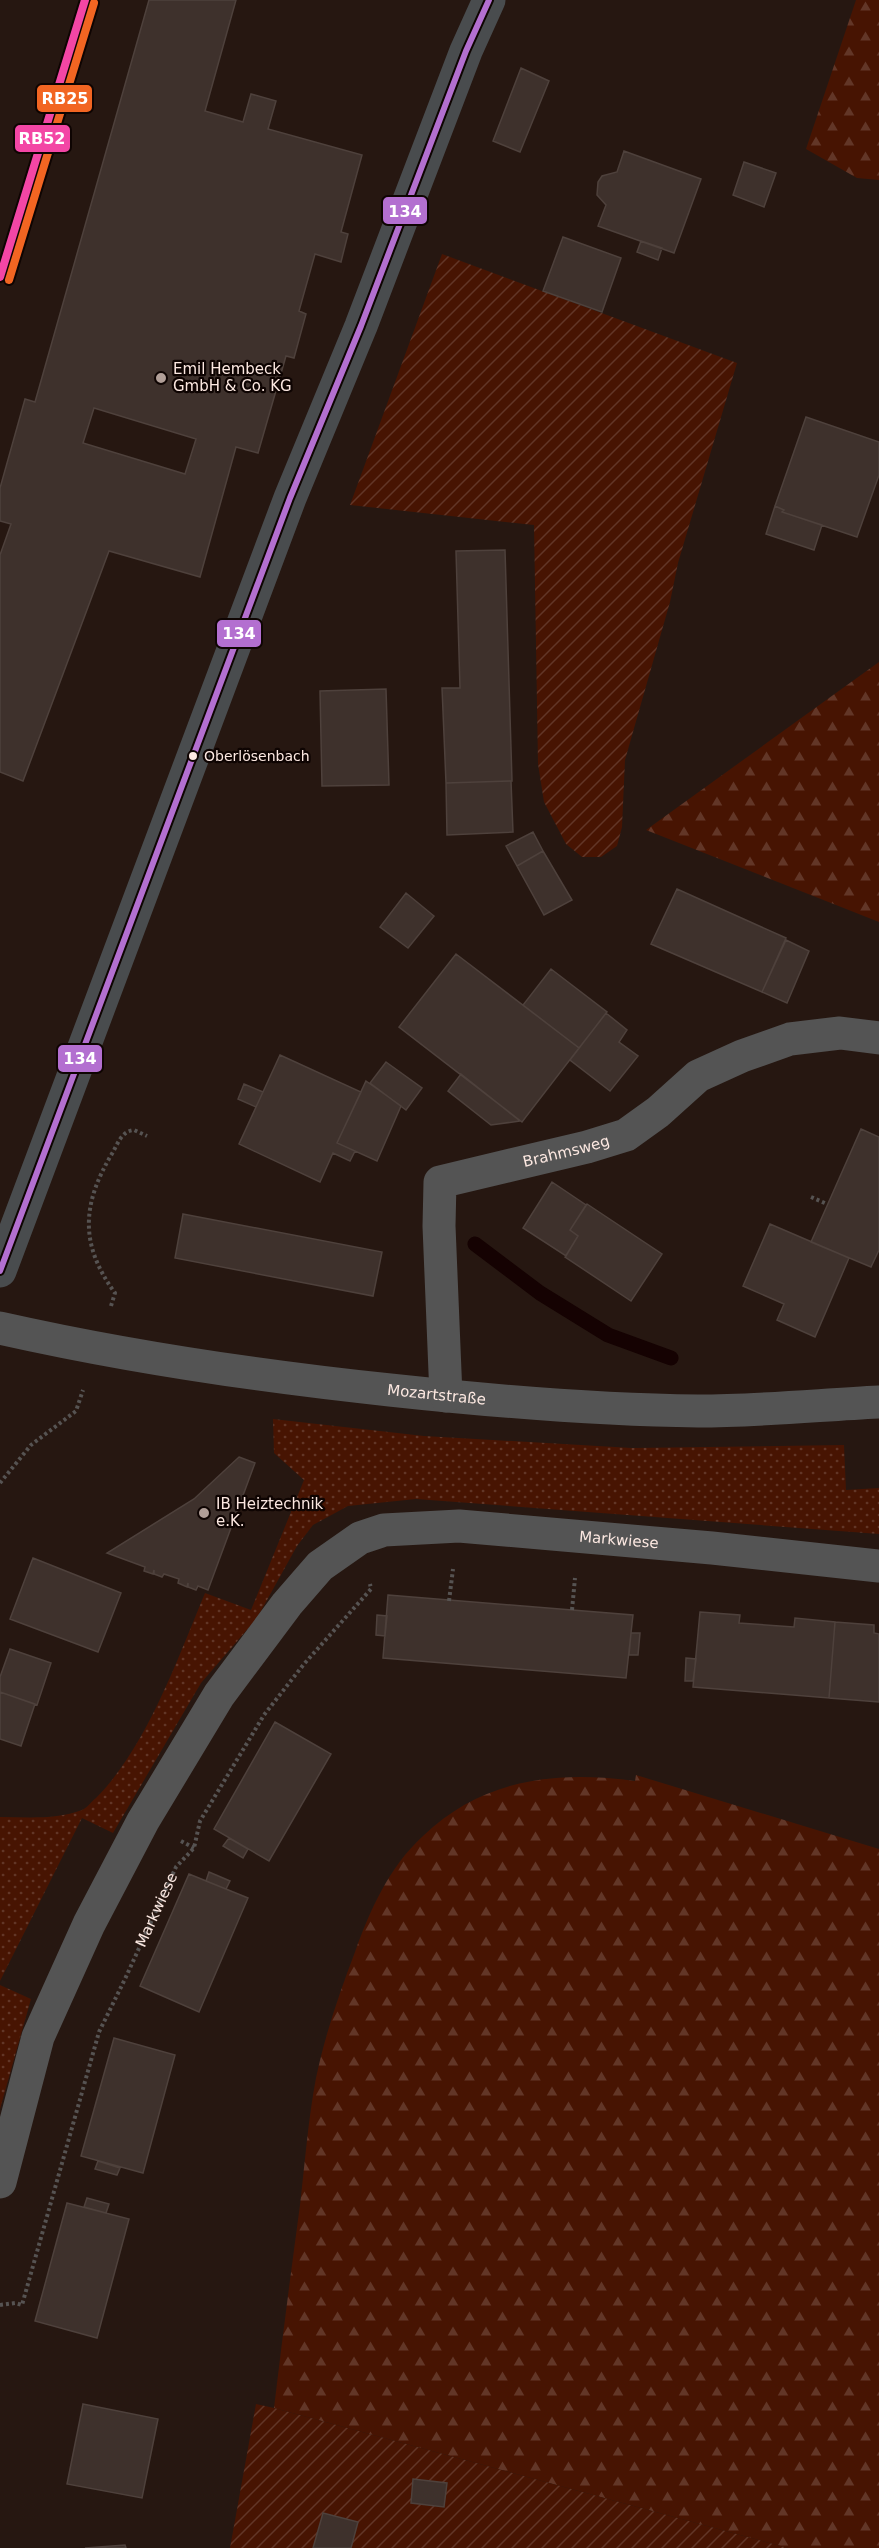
<svg xmlns="http://www.w3.org/2000/svg" width="879" height="2548" viewBox="0 0 879 2548" font-family="'DejaVu Sans',sans-serif">
	<style>
		.grass { fill: url(#grass-dots) }
		.forest { fill: url(#forest-firs) }
		.garden { fill: url(#garden-furrows) }
		.lines { fill: none; stroke-linecap: round; stroke-linejoin: round }
		.stream { stroke: #150202; stroke-width: 15 }
		.building { fill: #3e312c; stroke: #4e413c; stroke-width: 1.5; fill-rule: evenodd }
		.path { stroke: #565352; stroke-width: 4; stroke-dasharray: 3 3; stroke-linecap: butt }
		.minor { stroke: #545454; stroke-width: 33 }
		.secondary { stroke: #494c4e; stroke-width: 33 }
		.bus-1-casing { stroke: #0e0402; stroke-width: 10 }
		.bus-1 { stroke: #b36fd0; stroke-width: 6 }
		.rail-1-casing { stroke: #0e0402; stroke-width: 12 }
		.rail-2-casing { stroke: #0e0402; stroke-width: 12 }
		.rail-1 { stroke: #f346a5; stroke-width: 8 }
		.rail-2 { stroke: #f26522; stroke-width: 8 }
		.poi-dot { fill: #b19f98; stroke: #0e0402; stroke-width: 2 }
		.bus-dot { fill: #fce8e1; stroke: #0e0402; stroke-width: 2 }
		.labels { text-anchor: middle; dominant-baseline: central; stroke-width: 4.5; stroke-linejoin: round; paint-order: stroke }
		.bus-label { font-size: 14px; fill: #fce8e1; stroke: #0e0402; text-anchor: start }
		.poi-label { font-size: 15px; fill: #fce8e1; stroke: #0e0402; text-anchor: start }
		.street-label { font-size: 15px; fill: #fce8e1; stroke: #0e0402 }
		.line-badge { stroke: #0e0402; stroke-width: 2 }
		.badge-label { font-size: 16px; text-anchor: middle; font-weight: bold; fill: #fff }
	</style>
	<defs>
		<pattern id="grass-dots" width="8" height="8" patternUnits="userSpaceOnUse" patternTransform="scale(1.5)"><rect width="8" height="8" fill="#471402"/><path d="M2 2h.1M6 6h.1" fill="none" stroke="#623627" stroke-width="1.8" stroke-linecap="round"/></pattern>
		<pattern id="forest-firs" width="22" height="20" patternUnits="userSpaceOnUse" patternTransform="scale(1.5)"><rect width="22" height="20" fill="#471402"/><path d="M5 1l3.5 6h-7zM16 11l3.5 6h-7z" fill="#623627"/></pattern>
		<pattern id="garden-furrows" width="10" height="10" patternUnits="userSpaceOnUse" patternTransform="scale(1.5)"><rect width="10" height="10" fill="#471402"/><path d="M-1 1l2-2M0 10L10 0M9 11l2-2" fill="none" stroke="#623627"/></pattern>
	</defs>
	<rect width="100%" height="100%" fill="#261711"/>
	<!-- grass -->
	<path class="grass" d="M273,1419l151,17 208,12 212,-3 2,45 33,-2v46l-463,-35 -68,7 -35,19 -16,21 -40,72 -56,65 -88,150 -31,-15 -82,163v-164c27,0 56,3 82,-7 5,-2 9,-8 14,-12 50,-50 82,-140 109,-205l46,17 53,-130 -30,-27z
		M0,1985l31,14 -31,110z"/>
	<!-- forest -->
	<path class="forest" d="M856,0h23v180l-22,-2 -51,-29z
		M879,662v260l-233,-92z
		M636,1775l243,74v699h-91l-514,-140c8,-68 17,-136 26,-203 5,-42 8,-85 16,-127 9,-43 23,-84 39,-126 15,-42 34,-85 68,-116 59,-57 134,-66 212,-55z"/>
	<!-- garden -->
	<path class="garden" d="M442,254l295,109 -59,200 -8,39 -45,158 -3,67 -5,19 -16,11h-19l-16,-13 -22,-42 -6,-38 -4,-239 -184,-20z
		M256,2404l18,4 514,140h-558z"/>
	<g class="lines">
		<!-- stream -->
		<path class="stream" d="M475,1244l65,49 68,42 63,23"/>
	</g>
	<!-- building -->
	<path class="building" d="M149,0h87l-31,111 38,11 8,-28 25,7 -8,28 94,26 -21,77 7,2 -7,28 -26,-8 -16,57 7,3 -12,44 -8,-2 -28,97 -22,-6 -36,130 -91,-26 -86,230 -23,-9v-217l11,-31 -11,-3v-33l25,-89 10,3zM94,408l102,31 -11,35 -102,-31z
		M521,68l28,13 -29,71 -27,-11z
		M624,151l77,28 -27,74 -76,-27 8,-21 -9,-10 1,-13 4,-6 15,-4z
		M744,162l32,11 -12,34 -31,-12z
		M563,237l58,21 -19,54 -59,-21z
		M641,241l21,7 -4,12 -21,-8z
		M806,417l73,25v33l-22,62 -75,-25 2,-2 -9,-4z
		M775,506l9,4 -2,2 40,13 -8,25 -48,-16z
		M505,550l7,231 -66,2 -4,-95h18l-4,-137z
		M386,689l3,96 -67,1 -2,-95z
		M511,781l2,51 -66,3 -1,-52z
		M533,832l10,19 -26,15 -11,-20z
		M543,851l29,49 -28,15 -27,-49z
		M677,889l109,49 -24,54 -111,-48z
		M406,893l28,23 -26,32 -28,-21z
		M786,940l23,11 -22,52 -25,-11z
		M456,954l123,94 -57,74 -123,-95z
		M551,969l56,43 -28,36 -56,-43z
		M606,1013l21,17 -8,12 19,14 -28,35 -40,-31z
		M280,1055l81,37 -24,51 18,8 -5,10 -17,-8 -13,29 -81,-38z
		M386,1062l36,26 -16,22 -36,-27z
		M461,1074l59,47 -29,4 -43,-34z
		M366,1081l35,25 -24,55 -40,-18z
		M244,1084l19,8 -7,15 -18,-8z
		M861,1129l18,8v113l-8,17 -60,-25z
		M552,1182l34,23 -16,25 8,6 -12,20 -43,-28z
		M587,1204l75,50 -31,47 -66,-44 13,-21 -8,-6z
		M183,1214l199,38 -9,44 -198,-38z
		M770,1224l79,34 -34,79 -38,-17 7,-16 -41,-18z
		M239,1457l16,6 -47,127 -10,-4 -2,4 -8,-3v-4l-1,4 -9,-4 1,-4 -15,-5 -2,3 -8,-3v-4l-1,4 -9,-3 1,-4 -38,-14 87,-54z
		M33,1558l88,35 -23,59 -88,-33z
		M388,1595l245,20 -7,63 -243,-20z
		M700,1612l40,3 -1,8 55,4 1,-9 40,4 -6,76 -136,-11z
		M377,1615l10,1 -2,20 -9,-1z
		M835,1622l39,3v8l5,1v68l-50,-4z
		M631,1633h9l-2,22h-9z
		M10,1649l41,14 -14,42 -37,-13v-15z
		M686,1658l10,1 -3,22h-8z
		M0,1692l35,12 -14,42 -21,-7z
		M275,1722l56,32 -62,107 -55,-32z
		M229,1838l19,11 -5,9 -20,-12z
		M209,1872l21,9 -4,8 -20,-8z
		M189,1874l59,24 -49,114 -59,-26z
		M114,2038l61,17 -32,118 -62,-17z
		M98,2161l22,7 -3,7 -22,-6z
		M87,2198l22,6 -3,9 -22,-6z
		M67,2203l62,16 -32,119 -62,-17z
		M83,2404l75,15 -16,79 -75,-14z
		M413,2479l34,4 -3,24 -33,-4z
		M323,2513l35,9 -7,26h-38z
		M125,2545l1,3h-41z"/>
	<g class="lines">
		<!-- path -->
		<g class="path">
			<path d="M811,1197l16,7"/>
			<path d="M111,1306l4,-13c-36,-49 -33,-90 -2,-141 5,-9 9,-21 21,-22l13,6"/>
			<path d="M0,1483l31,-38 45,-34 7,-21"/>
			<path d="M449,1601l4,-32"/>
			<path d="M572,1610l3,-32"/>
			<path d="M181,1841l13,7"/>
			<path id="s1" d="M0,2305l15,-2 7,2 77,-273 26,-53 51,-112 18,-19 6,-27 64,-106 40,-51 67,-75 -1,-5"/>
		</g>
		<!-- minor -->
		<g class="minor">
			<path id="s2" d="M0,1328c129,29 258,48 390,62 102,11 205,20 308,21 60,0 121,-6 181,-9"/>
			<path id="s3" d="M446,1396l-7,-170 1,-44 147,-35 39,-12 32,-23 40,-36 44,-20 48,-17 50,-6 39,5"/>
			<path id="s4" d="M0,2182l38,-145 51,-113 54,-103 76,-126 68,-91 33,-38 40,-28 24,-8 75,-4 253,22 167,18"/>
		</g>
		<!-- secondary -->
		<path class="secondary" d="M0,1271l290,-773 71,-172 105,-275 23,-51"/>
		<!-- bus-1 casing -->
		<g class="bus-1-casing">
			<path id="bus-1" d="M0,1271l290,-773 71,-172 105,-275 23,-51"/>
		</g>
		<!-- bus-1 -->
		<use href="#bus-1" class="bus-1"/>
		<!-- rail-1 casing -->
		<g class="rail-1-casing">
			<path id="rail-1" d="M0,277l85,-277"/>
		</g>
		<!-- rail-2 casing -->
		<g class="rail-2-casing">
			<path id="rail-2" d="M9,280l85,-277"/>
		</g>
		<!-- rail-1 -->
		<use href="#rail-1" class="rail-1"/>
		<!-- rail-2 -->
		<use href="#rail-2" class="rail-2"/>
	</g>
	<!-- markers -->
	<g class="poi-dot">
		<circle cx="161" cy="378" r="6"/>
		<circle cx="204" cy="1513" r="6"/>
	</g>
	<circle class="bus-dot" cx="193" cy="756" r="5"/>
	<g class="labels">
		<!-- bus labels -->
		<g class="bus-label">
			<text x="204" y="756">Oberlösenbach</text>
		</g>
		<!-- poi labels -->
		<g class="poi-label">
			<text x="173" y="369">Emil Hembeck<tspan x="173" dy="17">GmbH &amp; Co. KG</tspan></text>
			<text x="216" y="1504">IB Heiztechnik<tspan x="216" dy="17">e.K.</tspan></text>
		</g>
		<!-- street labels -->
		<g class="street-label">
			<text stroke="none"><textPath href="#s3" startOffset="344">Brahmsweg</textPath></text>
			<text stroke="none"><textPath href="#s2" startOffset="442">Mozartstraße</textPath></text>
			<text stroke="none"><textPath href="#s4" startOffset="1011">Markwiese</textPath></text>
			<text stroke="none"><textPath href="#s1" startOffset="441">Markwiese</textPath></text>
		</g>
	</g>
	<g class="line-badge">
		<rect x="36" y="84" width="57" height="29" rx="6" fill="#f26522"/>
		<rect x="14" y="124" width="57" height="29" rx="6" fill="#f346a5"/>
		<rect x="382" y="196" width="46" height="29" rx="6" fill="#b36fd0"/>
		<rect x="216" y="619" width="46" height="29" rx="6" fill="#b36fd0"/>
		<rect x="57" y="1044" width="46" height="29" rx="6" fill="#b36fd0"/>
	</g>
	<g class="badge-label">
		<text x="65" y="104">RB25</text>
		<text x="42" y="144">RB52</text>
		<text x="405" y="217">134</text>
		<text x="239" y="639">134</text>
		<text x="80" y="1064">134</text>
	</g>
</svg>
